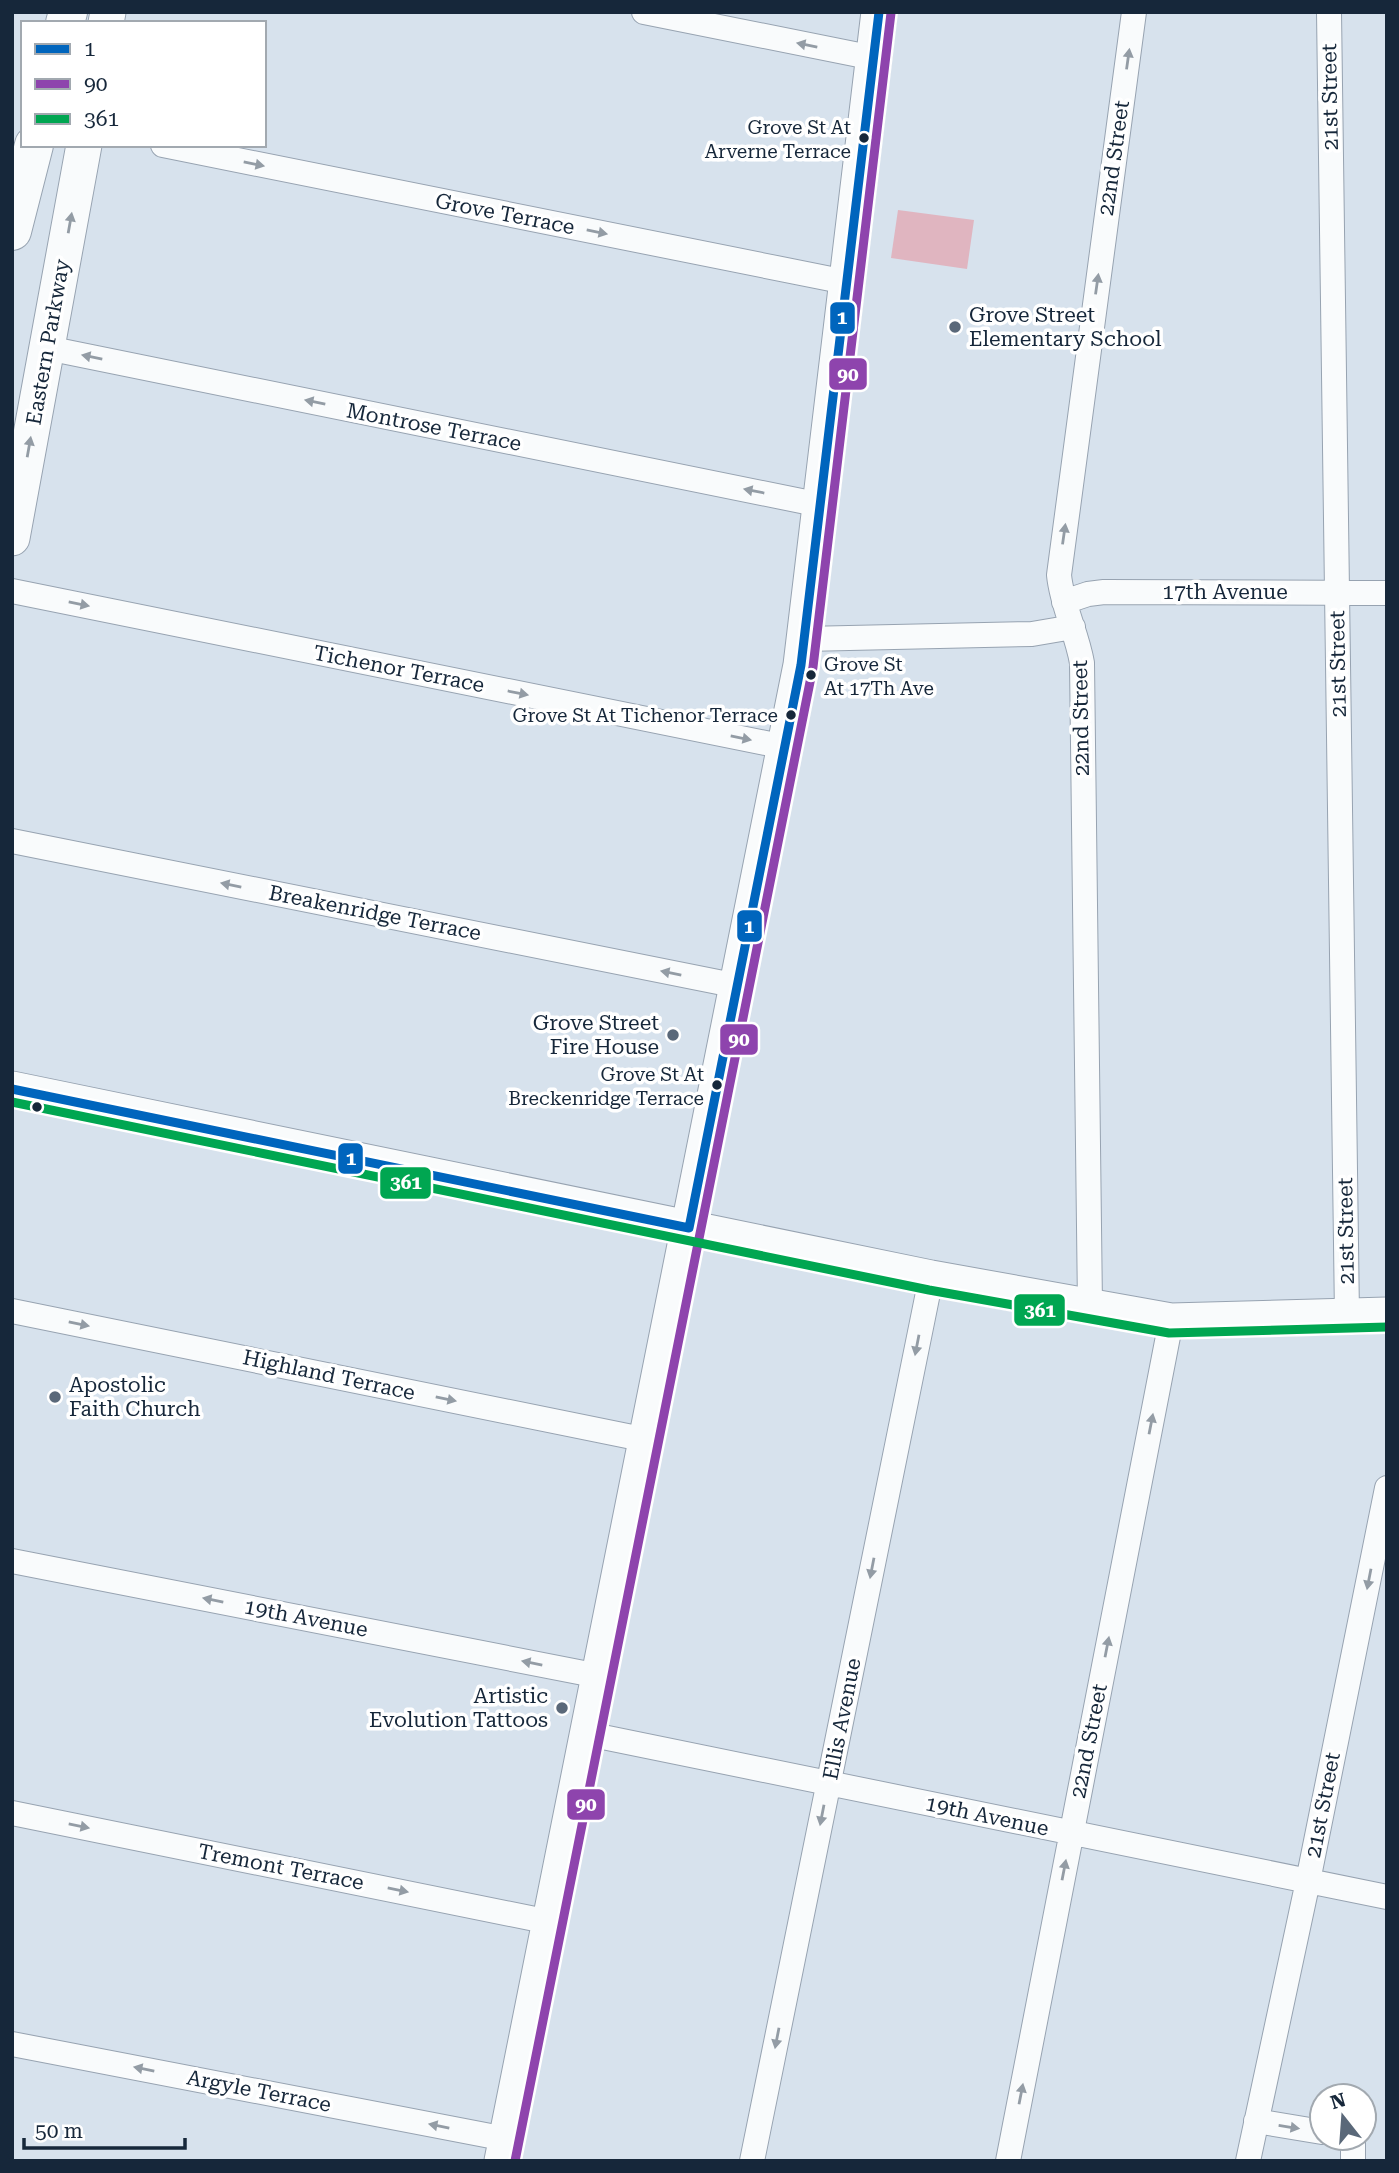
<svg xmlns="http://www.w3.org/2000/svg" width="1399" height="2173" viewBox="0 0 1399 2173" font-family="'Roboto Serif',serif">
	<style>
		.green { fill: #e0b5c0 }
		.lines { fill: none; stroke-linecap: round; stroke-linejoin: round }
		.street-casing { stroke: #97a3b1; stroke-width: 26 }
		.secondary-casing { stroke: #97a3b1; stroke-width: 37 }
		.highway-casing { stroke: #97a3b1; stroke-width: 40 }
		.street { stroke: #f9fbfc; stroke-width: 24 }
		.secondary { stroke: #f9fbfc; stroke-width: 35 }
		.highway { stroke: #f9fbfc; stroke-width: 38 }
		.bus-1-casing { stroke: #fff; stroke-width: 14 }
		.bus-2-casing { stroke: #fff; stroke-width: 14 }
		.bus-3-casing { stroke: #fff; stroke-width: 14 }
		.bus-1 { stroke: #0065bd; stroke-width: 9 }
		.bus-2 { stroke: #8e44ad; stroke-width: 9 }
		.bus-3 { stroke: #00a651; stroke-width: 9 }
		.oneway { fill: #939ca5 }
		.bus-dot { fill: #16273a; stroke: #fff; stroke-width: 2.5 }
		.poi-dot { fill: #5a6879; stroke: #fff; stroke-width: 2.5 }
		.labels { text-anchor: middle; dominant-baseline: central; stroke-width: 7; stroke-linejoin: round; paint-order: stroke }
		.bus-label { font-size: 19px; fill: #16273a; stroke: #fff; text-anchor: end }
		.street-label { font-size: 21px; fill: #16273a; stroke: #fff }
		.poi-label { font-size: 21px; fill: #16273a; stroke: #fff; text-anchor: start }
		.line-badge { stroke: #fff; stroke-width: 2.5 }
		.badge-label { font-size: 19px; text-anchor: middle; font-weight: bold; fill: #fff }
	</style>
	<rect width="100%" height="100%" fill="#d7e2ed"/>
	<!-- green -->
	<path class="green" d="M898,210l76,10 -7,49 -76,-11z"/>
	<g class="lines">
		<!-- street casing -->
		<g class="street-casing">
			<path id="street" d="M644,12l230,46
				M1329,12l18,1304
				M163,145l683,137
				M47,348l774,157
				M12,591l773,156
				M1064,602l24,-8 16,-2 283,1
				M804,639l228,-5 41,-7
				M12,841l726,145
				M1090,1306l-8,-643c-5,-30 -20,-57 -23,-88l75,-563
				M12,1311l635,129
				M12,1561l587,115
				M588,1734l799,163
				M12,1813l538,109
				M12,2044l494,95
				M1256,2121l66,11
				M1353,2138v23
				M752,2161l179,-883
				M1008,2161l163,-840
				M1248,2161l60,-280 79,-393"/>
		</g>
		<!-- secondary casing -->
		<g class="secondary-casing">
			<path id="secondary" d="M106,23l2,-11
				M12,538l72,-393
				M12,1089l919,189 240,43 216,-6
				M502,2161l299,-1496 78,-653"/>
		</g>
		<!-- highway casing -->
		<g class="highway-casing">
			<path id="highway" d="M65,23l3,-11
				M12,231l22,-86"/>
		</g>
		<!-- street -->
		<use href="#street" class="street"/>
		<!-- secondary -->
		<use href="#secondary" class="secondary"/>
		<!-- highway -->
		<use href="#highway" class="highway"/>
		<!-- bus-1 casing -->
		<g class="bus-1-casing">
			<path id="bus-1" d="M12,1089l677,139
				M689,1228l112,-563 78,-653"/>
		</g>
		<!-- bus-2 casing -->
		<g class="bus-2-casing">
			<path id="bus-2" d="M515,2161l298,-1494 78,-654"/>
		</g>
		<!-- bus-3 casing -->
		<g class="bus-3-casing">
			<path id="bus-3" d="M12,1102l917,188 240,43 218,-6"/>
		</g>
		<!-- bus-1 -->
		<use href="#bus-1" class="bus-1"/>
		<!-- bus-2 -->
		<use href="#bus-2" class="bus-2"/>
		<!-- bus-3 -->
		<use href="#bus-3" class="bus-3"/>
	</g>
	<!-- one-way arrows -->
	<defs><path id="oneway-solid" d="M-6-.8H1V-3.2L6.5 0L1 3.2V.8H-6Z" transform="scale(1.75)"/></defs>
	<g class="oneway">
		<use href="#oneway-solid" transform="translate(807 45) rotate(-169)"/>
		<use href="#oneway-solid" transform="translate(1128 59) rotate(-82)"/>
		<use href="#oneway-solid" transform="translate(254 164) rotate(11)"/>
		<use href="#oneway-solid" transform="translate(70 223) rotate(-80)"/>
		<use href="#oneway-solid" transform="translate(597 232) rotate(11)"/>
		<use href="#oneway-solid" transform="translate(1097 284) rotate(-82)"/>
		<use href="#oneway-solid" transform="translate(92 357) rotate(-169)"/>
		<use href="#oneway-solid" transform="translate(315 402) rotate(-169)"/>
		<use href="#oneway-solid" transform="translate(29 447) rotate(-80)"/>
		<use href="#oneway-solid" transform="translate(754 491) rotate(-169)"/>
		<use href="#oneway-solid" transform="translate(1064 534) rotate(-82)"/>
		<use href="#oneway-solid" transform="translate(79 604) rotate(11)"/>
		<use href="#oneway-solid" transform="translate(518 693) rotate(11)"/>
		<use href="#oneway-solid" transform="translate(741 738) rotate(11)"/>
		<use href="#oneway-solid" transform="translate(231 885) rotate(-169)"/>
		<use href="#oneway-solid" transform="translate(671 973) rotate(-169)"/>
		<use href="#oneway-solid" transform="translate(79 1324) rotate(12)"/>
		<use href="#oneway-solid" transform="translate(917 1345) rotate(101)"/>
		<use href="#oneway-solid" transform="translate(446 1399) rotate(12)"/>
		<use href="#oneway-solid" transform="translate(1151 1424) rotate(-79)"/>
		<use href="#oneway-solid" transform="translate(872 1568) rotate(101)"/>
		<use href="#oneway-solid" transform="translate(1369 1579) rotate(101)"/>
		<use href="#oneway-solid" transform="translate(213 1600) rotate(-169)"/>
		<use href="#oneway-solid" transform="translate(1107 1647) rotate(-79)"/>
		<use href="#oneway-solid" transform="translate(532 1663) rotate(-169)"/>
		<use href="#oneway-solid" transform="translate(822 1815) rotate(101)"/>
		<use href="#oneway-solid" transform="translate(79 1826) rotate(11)"/>
		<use href="#oneway-solid" transform="translate(1064 1870) rotate(-79)"/>
		<use href="#oneway-solid" transform="translate(398 1890) rotate(11)"/>
		<use href="#oneway-solid" transform="translate(777 2038) rotate(101)"/>
		<use href="#oneway-solid" transform="translate(144 2069) rotate(-169)"/>
		<use href="#oneway-solid" transform="translate(1021 2094) rotate(-79)"/>
		<use href="#oneway-solid" transform="translate(439 2126) rotate(-169)"/>
		<use href="#oneway-solid" transform="translate(1289 2127) rotate(9)"/>
	</g>
	<!-- markers -->
	<g class="bus-dot">
		<circle cx="864" cy="138" r="6"/>
		<circle cx="811" cy="675" r="6"/>
		<circle cx="791" cy="715" r="6"/>
		<circle cx="717" cy="1085" r="6"/>
		<circle cx="37" cy="1107" r="6"/>
	</g>
	<g class="poi-dot">
		<circle cx="955" cy="327" r="7"/>
		<circle cx="673" cy="1035" r="7"/>
		<circle cx="55" cy="1397" r="7"/>
		<circle cx="562" cy="1708" r="7"/>
	</g>
	<g class="labels">
		<!-- bus labels -->
		<g class="bus-label">
			<text x="851" y="127">Grove St At<tspan x="851" dy="24">Arverne Terrace</tspan></text>
			<text x="824" y="664" text-anchor="start">Grove St<tspan x="824" dy="24">At 17Th Ave</tspan></text>
			<text x="778" y="715">Grove St At Tichenor Terrace</text>
			<text x="704" y="1074">Grove St At<tspan x="704" dy="24">Breckenridge Terrace</tspan></text>
		</g>
		<!-- street labels -->
		<g class="street-label">
			<text transform="translate(1330 97) rotate(-91)">21st Street</text>
			<text transform="translate(1114 158) rotate(-82)">22nd Street</text>
			<text transform="translate(505 214) rotate(11)">Grove Terrace</text>
			<text transform="translate(48 342) rotate(-80)">Eastern Parkway</text>
			<text transform="translate(434 427) rotate(11)">Montrose Terrace</text>
			<text x="1225" y="592">17th Avenue</text>
			<text transform="translate(1338 664) rotate(-91)">21st Street</text>
			<text transform="translate(399 669) rotate(11)">Tichenor Terrace</text>
			<text transform="translate(1081 718) rotate(-91)">22nd Street</text>
			<text transform="translate(375 913) rotate(11)">Breakenridge Terrace</text>
			<text transform="translate(1346 1231) rotate(-91)">21st Street</text>
			<text transform="translate(329 1375) rotate(12)">Highland Terrace</text>
			<text transform="translate(306 1618) rotate(11)">19th Avenue</text>
			<text transform="translate(842 1719) rotate(-79)">Ellis Avenue</text>
			<text transform="translate(1089 1741) rotate(-79)">22nd Street</text>
			<text transform="translate(1323 1805) rotate(-79)">21st Street</text>
			<text transform="translate(987 1816) rotate(12)">19th Avenue</text>
			<text transform="translate(281 1867) rotate(11)">Tremont Terrace</text>
			<text transform="translate(259 2091) rotate(11)">Argyle Terrace</text>
		</g>
		<!-- poi labels -->
		<g class="poi-label">
			<text x="969" y="315">Grove Street<tspan x="969" dy="24">Elementary School</tspan></text>
			<text x="659" y="1023" text-anchor="end">Grove Street<tspan x="659" dy="24">Fire House</tspan></text>
			<text x="69" y="1385">Apostolic<tspan x="69" dy="24">Faith Church</tspan></text>
			<text x="548" y="1696" text-anchor="end">Artistic<tspan x="548" dy="24">Evolution Tattoos</tspan></text>
		</g>
	</g>
	<g class="line-badge">
		<rect x="829" y="301" width="27" height="34" rx="7" fill="#0065bd"/>
		<rect x="828" y="357" width="40" height="34" rx="7" fill="#8e44ad"/>
		<rect x="736" y="909" width="27" height="34" rx="7" fill="#0065bd"/>
		<rect x="719" y="1023" width="40" height="33" rx="7" fill="#8e44ad"/>
		<rect x="337" y="1142" width="27" height="33" rx="7" fill="#0065bd"/>
		<rect x="379" y="1166" width="53" height="34" rx="7" fill="#00a651"/>
		<rect x="1013" y="1293" width="53" height="34" rx="7" fill="#00a651"/>
		<rect x="566" y="1788" width="40" height="33" rx="7" fill="#8e44ad"/>
	</g>
	<g class="badge-label">
		<text x="842" y="324">1</text>
		<text x="848" y="381">90</text>
		<text x="749" y="933">1</text>
		<text x="739" y="1046">90</text>
		<text x="351" y="1165">1</text>
		<text x="406" y="1189">361</text>
		<text x="1040" y="1317">361</text>
		<text x="586" y="1811">90</text>
	</g>
	<!-- border -->
	<rect width="1399" height="2173" fill="none" stroke="#16273a" stroke-width="28"/>
	<!-- legend -->
	<rect x="21" y="21" width="245" height="126" fill="#ffffff" stroke="#a2a9b0" stroke-width="2"/>
	<rect x="35" y="44" width="35" height="10" fill="#0065bd" stroke="#a2a9b0" stroke-width="2"/>
	<text x="84" y="56" font-size="21" fill="#16273a">1</text>
	<rect x="35" y="79" width="35" height="10" fill="#8e44ad" stroke="#a2a9b0" stroke-width="2"/>
	<text x="84" y="91" font-size="21" fill="#16273a">90</text>
	<rect x="35" y="114" width="35" height="10" fill="#00a651" stroke="#a2a9b0" stroke-width="2"/>
	<text x="84" y="126" font-size="21" fill="#16273a">361</text>
	<!-- north arrow -->
	<g transform="translate(1343 2117) rotate(343)"><circle r="33" fill="#ffffff" stroke="#a2a9b0" stroke-width="2"/>
	<path d="M0-5L12 26L0 18L-12 26Z" fill="#5a6879"/>
	<text y="-10" font-size="19" font-weight="bold" text-anchor="middle" fill="#16273a">N</text>
	</g>
	<!-- scale -->
	<path d="M24 2138v10h161v-10" fill="none" stroke="#16273a" stroke-width="3.5"/>
	<text x="35" y="2138" font-size="21" fill="#16273a" stroke="#ffffff" stroke-width="5" paint-order="stroke">50 m</text>
</svg>
